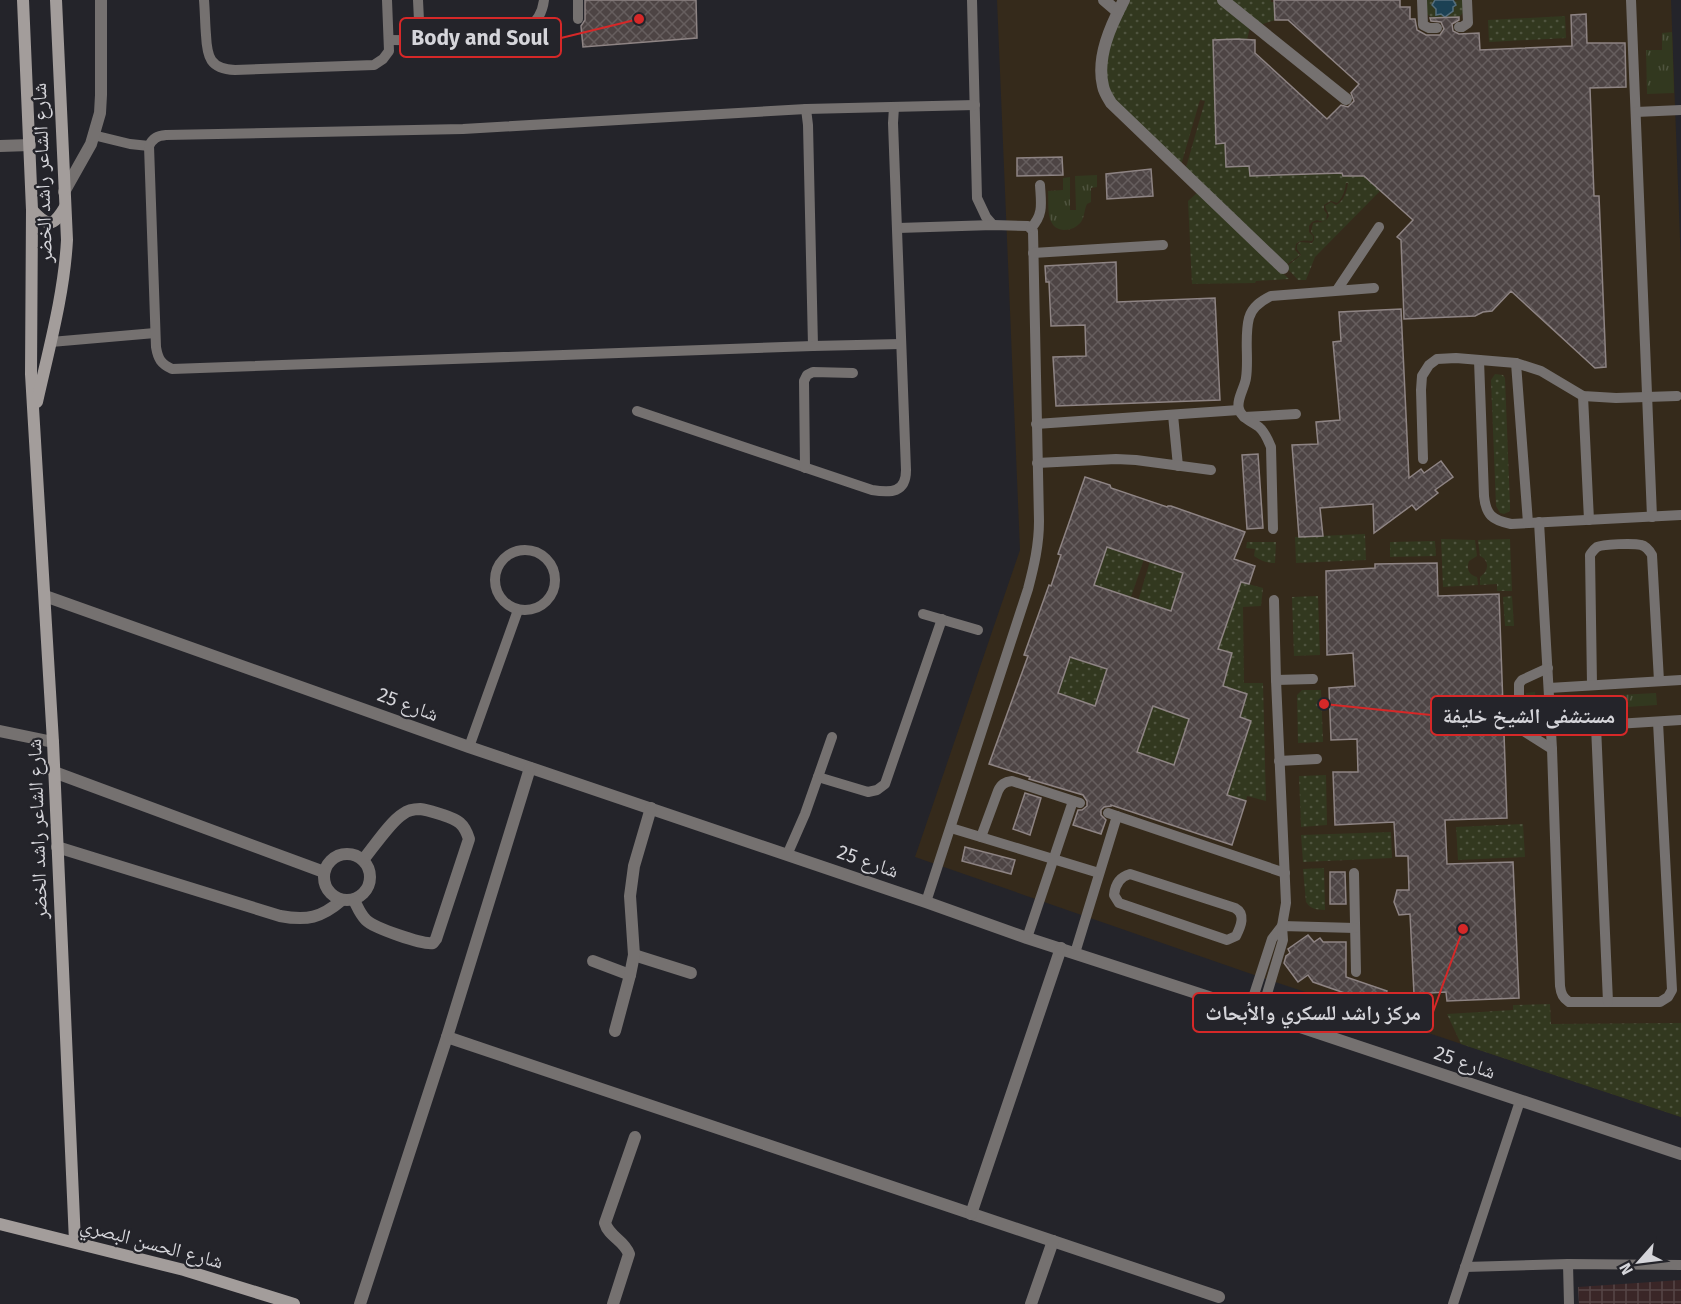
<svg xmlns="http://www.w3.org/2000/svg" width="1681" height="1304" viewBox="0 0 1681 1304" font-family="'Fira Sans','Noto Naskh Arabic',sans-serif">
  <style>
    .industrial { fill: url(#industrial-grid) }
    .medical { fill: #352a1b }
    .grass { fill: url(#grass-tufts) }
    .park { fill: url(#park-dots) }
    .water { fill: #1c4154; stroke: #546d7c; stroke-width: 1.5 }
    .building { fill: url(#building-cross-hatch); stroke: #8e8484; stroke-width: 1.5; fill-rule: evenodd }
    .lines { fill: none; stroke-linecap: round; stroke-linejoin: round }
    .lane { stroke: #757170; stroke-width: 10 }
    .street { stroke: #757170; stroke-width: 12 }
    .secondary { stroke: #a39d9b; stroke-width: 12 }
    .labels { text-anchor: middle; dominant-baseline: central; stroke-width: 4.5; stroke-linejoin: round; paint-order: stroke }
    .street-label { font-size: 20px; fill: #d5d5da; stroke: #24242a }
    .leader { fill: none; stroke: #d62828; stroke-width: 2 }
    .callout-dot { fill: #d62828; stroke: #24242a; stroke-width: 2 }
    .callout { fill: #24242a; stroke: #d62828; stroke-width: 2 }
    .callout-label { font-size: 21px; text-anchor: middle; font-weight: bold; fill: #d5d5da }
  </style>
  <defs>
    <pattern id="industrial-grid" width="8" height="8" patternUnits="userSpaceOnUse" patternTransform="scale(1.5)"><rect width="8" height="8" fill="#3a2627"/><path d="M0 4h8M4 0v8" fill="none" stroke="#564546"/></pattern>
    <pattern id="grass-tufts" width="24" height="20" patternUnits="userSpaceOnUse" patternTransform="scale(1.5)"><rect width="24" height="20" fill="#32381f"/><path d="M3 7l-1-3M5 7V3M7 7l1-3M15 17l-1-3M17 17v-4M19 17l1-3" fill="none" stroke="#4f543f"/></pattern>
    <pattern id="park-dots" width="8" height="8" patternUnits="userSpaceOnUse" patternTransform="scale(1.5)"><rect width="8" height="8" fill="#32381f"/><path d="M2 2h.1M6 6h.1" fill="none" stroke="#4f543f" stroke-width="1.8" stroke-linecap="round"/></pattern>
    <pattern id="building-cross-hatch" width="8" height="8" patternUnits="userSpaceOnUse" patternTransform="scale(1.5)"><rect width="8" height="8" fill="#4d4444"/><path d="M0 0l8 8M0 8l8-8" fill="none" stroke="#665e5e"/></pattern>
  </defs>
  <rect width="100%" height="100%" fill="#24242a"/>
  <polygon class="industrial" points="1681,1280 1681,1304 1579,1304 1578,1287"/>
  <polygon class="medical" points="997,0 1671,0 1681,265 1681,1117 1260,977 915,857 1020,550"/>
  <g class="grass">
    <polygon points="1672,32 1674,93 1647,94 1646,50 1662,50 1662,33"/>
    <path d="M1097,175V187L1091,188V202L1087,204C1084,210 1085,216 1081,222C1077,227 1071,230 1064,230C1045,229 1049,205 1048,191L1063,190V178L1070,177V210H1076L1075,176Z"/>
    <polygon points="1535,692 1537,721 1528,721 1526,693"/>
    <polygon points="1656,693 1657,705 1582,710 1582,697"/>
  </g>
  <g class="park">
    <path d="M1127,0H1217L1250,27L1247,40L1240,45L1239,39L1213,40L1216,143H1225L1226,166H1249L1250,176L1342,173L1364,176L1381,190L1315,257L1306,280H1298L1286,267L1301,255L1297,249V245L1300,242L1312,243L1314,240V236L1311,232L1313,223C1321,221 1324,225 1329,216L1325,206L1331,202L1336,205C1344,201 1347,191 1348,183H1346C1345,190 1343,198 1337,203L1331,201L1324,205V210L1327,214L1326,220L1323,222L1317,220L1312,222L1309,226V232L1313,236V239L1312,241C1304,241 1302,239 1296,244L1295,250L1300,255L1285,266L1185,171L1205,101L1200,100L1181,165L1108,92L1105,65L1107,49Z"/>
    <polygon points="1229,0 1271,0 1271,2 1280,2 1275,20 1260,25"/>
    <polygon points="1425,0 1435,0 1435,2 1463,0 1463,13 1459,17 1432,18 1426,13"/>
    <polygon points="1565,16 1566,38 1489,42 1488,20"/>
    <polygon points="1198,192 1289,279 1256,281 1255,283 1192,284 1188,201"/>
    <polygon points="1495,374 1503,375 1505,378 1510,506 1510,511 1504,514 1500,513 1496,506 1491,380"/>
    <polygon points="1365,534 1366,560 1296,563 1295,537"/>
    <path d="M1441,539L1475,540L1477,556L1469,561C1466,569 1469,575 1477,577L1478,585L1443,587Z"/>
    <path d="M1510,539L1512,591H1497V584L1480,585V577C1489,571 1490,561 1480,556L1478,540Z"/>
    <polygon points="1435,541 1436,556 1390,557 1390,542"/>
    <path d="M1247,542H1276L1275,563C1267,563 1261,561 1254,556L1255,549L1246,548Z"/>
    <polygon points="1107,547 1144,559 1131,597 1094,585"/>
    <polygon points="1151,558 1183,573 1171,611 1138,601"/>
    <polygon points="1241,582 1263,588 1261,606 1243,607 1244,683 1263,683 1266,801 1247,796 1246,801 1227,795 1240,717 1247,694 1223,686 1232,654 1218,649"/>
    <polygon points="1318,596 1320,655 1294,656 1292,597"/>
    <polygon points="1512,596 1514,626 1505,626 1503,597"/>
    <polygon points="1070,657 1107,669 1095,706 1058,693"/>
    <polygon points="1302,690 1321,690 1323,742 1298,743 1297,695"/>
    <polygon points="1153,706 1189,719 1174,765 1137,752"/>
    <polygon points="1326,775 1327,825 1301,827 1299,776"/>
    <polygon points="1523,824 1525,857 1458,860 1456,827"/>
    <polygon points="1391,832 1392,858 1303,862 1301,835"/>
    <path d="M1324,868L1325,910C1317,909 1311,910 1306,902L1303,869Z"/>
    <polygon points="1550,1004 1551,1024 1681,1023 1681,1117 1461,1044 1447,1014 1513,1010 1513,1005"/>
  </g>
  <polygon class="water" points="1435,0 1453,0 1456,5 1453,7 1453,11 1445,17 1441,14 1436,15 1436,9 1432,5"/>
  <g class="building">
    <polygon points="585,0 696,0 697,38 583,47 581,26 585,20"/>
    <polygon points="1274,0 1400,0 1400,7 1410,7 1410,19 1415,19 1417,30 1426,35 1440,35 1444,29 1441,22 1431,21 1430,18 1459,17 1459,20 1452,24 1453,31 1459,34 1479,33 1480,50 1572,46 1571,15 1586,14 1587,43 1625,43 1626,87 1590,88 1594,196 1599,196 1606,367 1595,368 1511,291 1492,311 1483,312 1475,316 1404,319 1401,240 1397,237 1413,220 1364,176 1343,176 1342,173 1250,176 1249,166 1226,167 1225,143 1216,144 1213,40 1237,39 1255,40 1255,53 1327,119 1341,105 1348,107 1354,101 1351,93 1359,84 1288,20 1275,20"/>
    <polygon points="1062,157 1063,175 1017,176 1017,158"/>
    <polygon points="1151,169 1153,196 1107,199 1106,174"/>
    <polygon points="1116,262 1117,302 1215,298 1220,400 1056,406 1053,357 1086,356 1085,325 1051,326 1049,282 1046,282 1045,266"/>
    <polygon points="1401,309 1409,478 1421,469 1424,473 1441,461 1453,477 1435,490 1438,493 1416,510 1412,505 1374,533 1373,504 1320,508 1323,536 1299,537 1292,445 1318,444 1316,422 1340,420 1333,342 1341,341 1339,312"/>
    <polygon points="1258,454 1263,528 1247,529 1242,455"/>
    <path d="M1085,477L1110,485L1111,488L1167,507L1168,506H1171L1245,532L1234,559L1255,566L1249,584L1241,582L1218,649L1232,653L1223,686L1247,694L1240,717L1251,721L1227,795L1246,801L1232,845L1111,805V806L1104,807L1101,810V815L1106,820L1101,834L1073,825L1078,810H1082L1087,806V801L1083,795L1029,779L1030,777L989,764L1028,656L1024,655L1049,585L1051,586L1061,555L1058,554ZM1107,547L1183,573L1171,611L1094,585ZM1070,657L1107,669L1095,706L1058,693ZM1153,706L1189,719L1174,765L1137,752Z"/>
    <polygon points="1437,563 1438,596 1499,594 1507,818 1445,820 1447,864 1513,862 1519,998 1447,1001 1446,992 1414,994 1410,914 1399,915 1394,902 1397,890 1409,890 1408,856 1396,856 1394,822 1335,825 1333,772 1358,772 1357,739 1331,740 1329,688 1355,686 1353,653 1327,655 1326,571 1375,568 1375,564"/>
    <polygon points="1025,793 1041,798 1030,835 1013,829"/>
    <polygon points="965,847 1015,860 1011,874 962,861"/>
    <polygon points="1330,872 1345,872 1346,904 1330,904"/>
    <polygon points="1308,935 1314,942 1320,938 1323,942 1346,942 1346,977 1387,991 1382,1006 1313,982 1308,975 1298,982 1284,963 1286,956 1290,953 1288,949"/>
  </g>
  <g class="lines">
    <g class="lane">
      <path d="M204,0C205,12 205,23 206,35C207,57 210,69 235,70L374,65L383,59L389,51L387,0"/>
      <polyline points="418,0 420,41"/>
      <polyline points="578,0 578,19"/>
      <polyline points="972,0 977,198 986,217 993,225"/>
      <polyline points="1422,0 1423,25 1429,28 1437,28"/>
      <polyline points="1631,0 1652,517"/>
      <polyline points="1459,27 1462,27 1468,23 1467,0"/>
      <path d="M389,40L494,41C518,39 541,26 544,0"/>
      <polyline points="806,109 808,125 813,346"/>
      <polyline points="1636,112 1681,110"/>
      <polyline points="93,135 130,144 149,146"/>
      <path d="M898,228L993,225L1028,226L1033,231L1039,521C1039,545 1034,566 1028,589L926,902"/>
      <path d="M1031,228C1044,214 1041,203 1040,185"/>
      <polyline points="1033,253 1163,245"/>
      <polyline points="1337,290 1379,227"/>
      <polyline points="51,342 155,333"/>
      <path d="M901,344L813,346L172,369C161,364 158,359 156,347L149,146C153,138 157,136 166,135L463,129L806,109L975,105"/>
      <path d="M1479,360L1484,496C1486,515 1492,520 1511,524L1681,515"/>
      <polyline points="1516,363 1528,523"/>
      <polyline points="1583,396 1589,520"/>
      <path d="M637,411L872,490C891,493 906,493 906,470L893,123L894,107"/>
      <polyline points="1173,415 1178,466"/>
      <polyline points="1244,417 1296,414"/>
      <polyline points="1036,424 1239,410"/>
      <polyline points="1423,459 1421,390 1422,376 1429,365 1437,359 1456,358 1516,363 1541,371 1583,396 1616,398 1677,396"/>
      <polyline points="1037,463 1116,459 1136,460 1211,470"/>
      <polyline points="805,468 804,381 807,375 813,372 853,373"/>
      <path d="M1539,522L1552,749L1560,986C1561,994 1563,998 1569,1002H1660L1668,997L1672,990L1658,722"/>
      <path d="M1273,529L1271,447C1268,440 1265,432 1259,427C1253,422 1241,418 1239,409C1236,400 1245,387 1246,378C1249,359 1244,337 1249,318C1252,307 1261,301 1271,296L1374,288"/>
      <circle cx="525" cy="580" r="30"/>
      <polyline points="923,614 978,630"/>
      <polyline points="1548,668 1522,680 1519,684 1519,719 1520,725 1522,730 1552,749"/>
      <polyline points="1276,680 1313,679"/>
      <path d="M1592,685L1590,555C1593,551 1593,550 1597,547C1603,544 1634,543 1641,545C1646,546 1649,550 1652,555L1659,681"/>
      <polyline points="1549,688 1681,680"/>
      <polyline points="1596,726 1608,1002"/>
      <polyline points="1551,728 1681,720"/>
      <polyline points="469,747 518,610"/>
      <polyline points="1279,761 1317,759"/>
      <polyline points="818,777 868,792 877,790 885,784 942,619"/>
      <polyline points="1108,813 1285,873"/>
      <polyline points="951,828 1099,873"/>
      <path d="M981,837L998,791C1001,784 1005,782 1012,781L1080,803"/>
      <polyline points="787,855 805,814 832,737"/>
      <polyline points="1354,873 1356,972"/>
      <path d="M1130,874L1235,908C1246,914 1241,926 1236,936L1227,940L1119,903L1114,895C1115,885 1119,877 1130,874Z"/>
      <polyline points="1027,938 1073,801"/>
      <polyline points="1075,953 1117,816"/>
      <polyline points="1249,1010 1272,939 1282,926 1355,928"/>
      <polyline points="1261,1014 1283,940 1282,926 1286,903 1276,680 1274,600"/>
      <polyline points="1568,1264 1569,1304"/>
      <polyline points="1465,1267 1568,1264 1681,1265"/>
      <polyline points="1453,1304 1520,1101"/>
    </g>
    <g class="street">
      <polyline points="1104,0 1118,12"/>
      <path d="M1124,0C1111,25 1096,57 1103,86C1104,92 1108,98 1111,103L1283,268"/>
      <polyline points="1223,0 1346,99"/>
      <polyline points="0,146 30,145"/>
      <polyline points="64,192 91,144 100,113 101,95 101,0"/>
      <polyline points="45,596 469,747 926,902 1027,938 1261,1014 1681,1154"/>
      <polyline points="0,731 53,742"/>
      <polyline points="54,772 324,872"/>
      <path d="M57,847L280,916C307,921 321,918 342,900"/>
      <circle cx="347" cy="877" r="23"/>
      <path d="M354,900C358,908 360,914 366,920C374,928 423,945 433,943L436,939L469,839C464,823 458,820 443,815C436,813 428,810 420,809C415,809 408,810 403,814C391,821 373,848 363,860"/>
      <polyline points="634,955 691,973"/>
      <polyline points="593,961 630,975"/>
      <polyline points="615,1031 630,975 634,955 630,896 634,866 651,808"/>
      <polyline points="447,1037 1219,1297"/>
      <polyline points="971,1214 1061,948"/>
      <polyline points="360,1304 447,1037 530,768"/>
      <path d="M613,1304L629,1254C624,1240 609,1237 605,1223L635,1137"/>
      <polyline points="1031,1304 1053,1241"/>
    </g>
    <g class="secondary">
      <polyline points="23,0 32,210 31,374 53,742 75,1242"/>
      <path d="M32,210C48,227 53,227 65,207"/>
      <path d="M37,402C49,348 64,295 67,240L56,0"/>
      <polyline points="0,1224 184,1270 294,1304"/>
    </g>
  </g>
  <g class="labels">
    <g class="street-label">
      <text transform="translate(42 173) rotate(-92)">شارع الشاعر راشد الخضر</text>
      <text transform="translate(408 704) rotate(20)">شارع 25</text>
      <text transform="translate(37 829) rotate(-92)">شارع الشاعر راشد الخضر</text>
      <text transform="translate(868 861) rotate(19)">شارع 25</text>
      <text transform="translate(1465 1062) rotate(19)">شارع 25</text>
      <text transform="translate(152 1243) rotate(15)">شارع الحسن البصري</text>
    </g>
  </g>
  <path class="leader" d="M639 19L561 38M1324 704L1431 715M1463 929L1433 1012"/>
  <g class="callout-dot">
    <circle cx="639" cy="19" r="6"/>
    <circle cx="1324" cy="704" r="6"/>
    <circle cx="1463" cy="929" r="6"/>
  </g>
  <g class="callout">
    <rect x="400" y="18" width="161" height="39" rx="6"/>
    <rect x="1431" y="696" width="196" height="39" rx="6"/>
    <rect x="1193" y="993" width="240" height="39" rx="6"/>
  </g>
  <g class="callout-label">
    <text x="480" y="45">Body and Soul</text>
    <text x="1529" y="723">مستشفى الشيخ خليفة</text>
    <text x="1313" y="1020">مركز راشد للسكري والأبحاث</text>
  </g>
  <g transform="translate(1639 1262) rotate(242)" stroke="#24242a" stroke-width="4.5" paint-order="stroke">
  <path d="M0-4.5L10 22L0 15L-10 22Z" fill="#d5d5da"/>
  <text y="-9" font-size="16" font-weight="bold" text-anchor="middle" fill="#d5d5da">N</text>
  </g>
</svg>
